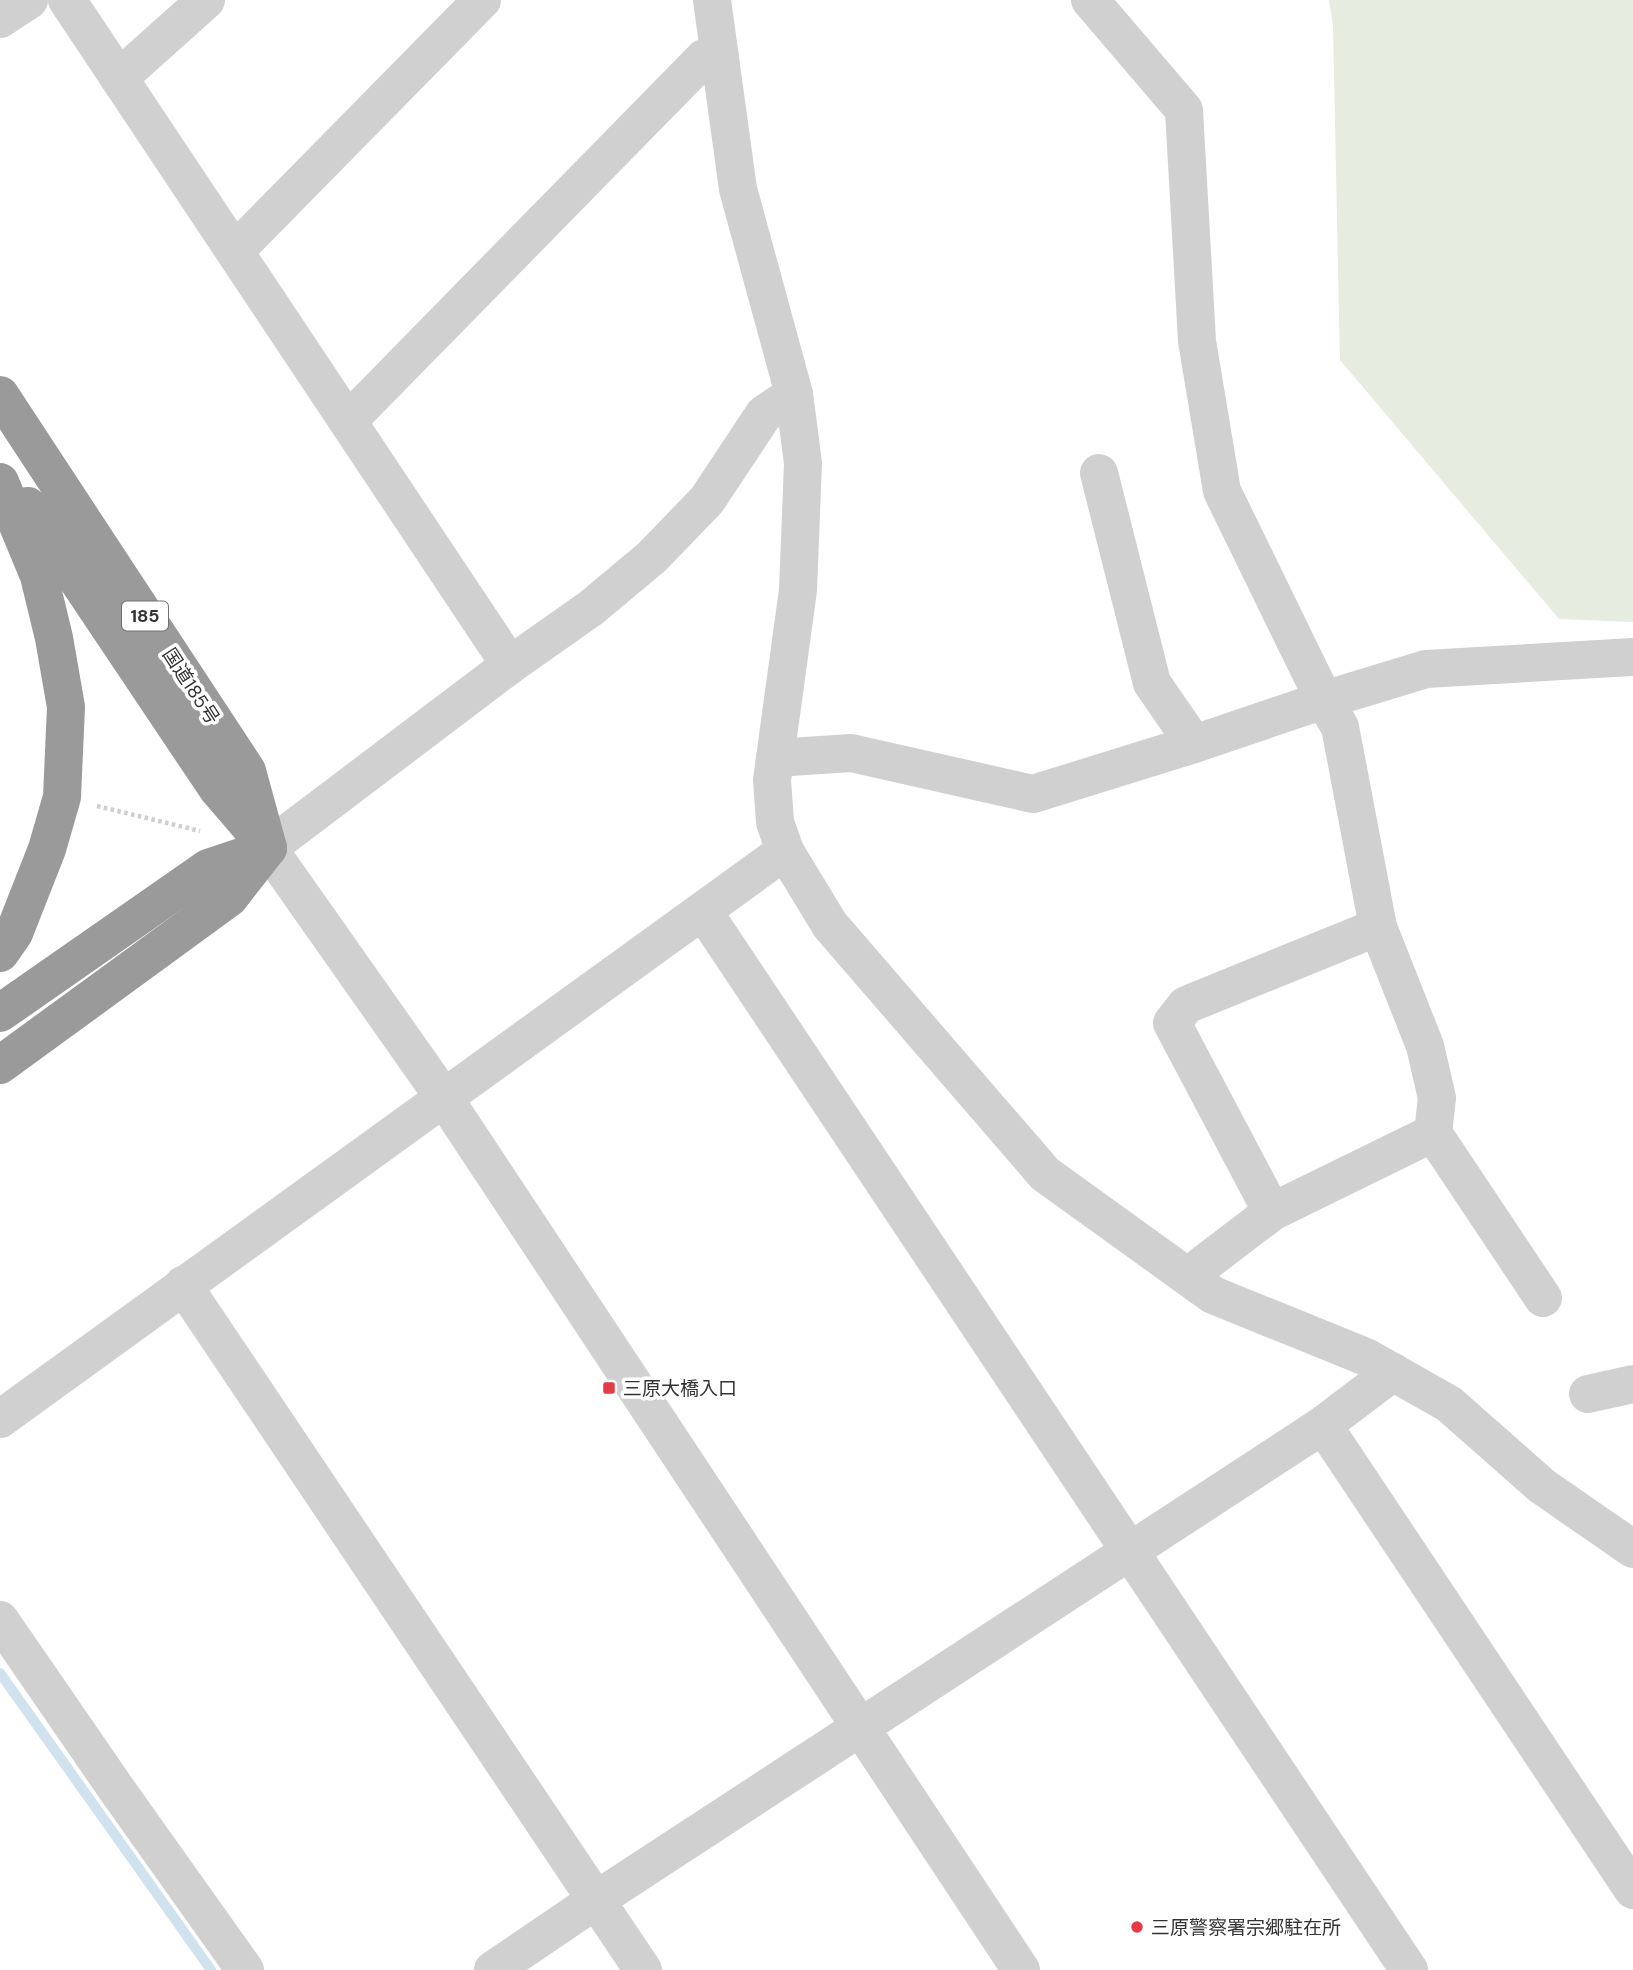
<svg xmlns="http://www.w3.org/2000/svg" width="1633" height="1970" viewBox="0 0 1633 1970" font-family="'DM Sans','Noto Sans JP',sans-serif">
  <style>
    .green { fill: #e6ecdf }
    .lines { fill: none; stroke-linecap: round; stroke-linejoin: round }
    .stream { stroke: #cfe2ee; stroke-width: 10 }
    .path { stroke: #cdcdcd; stroke-width: 4.5; stroke-dasharray: 3.5 3.5; stroke-linecap: butt }
    .minor { stroke: #d0d0d0; stroke-width: 38 }
    .highway { stroke: #9a9a9a; stroke-width: 38 }
    .poi-dot { fill: #e63946; stroke: #fff; stroke-width: 2.5 }
    .labels { text-anchor: middle; dominant-baseline: central; stroke-width: 7; stroke-linejoin: round; paint-order: stroke }
    .shield { fill: #fff; stroke: #707070; stroke-width: 2 }
    .shield-label { font-size: 18px; font-weight: bold; fill: #333 }
    .street-label { font-size: 19px; fill: #333; stroke: #fff }
    .poi-label { font-size: 19px; fill: #333; stroke: #fff; text-anchor: start }
  </style>
  <rect width="100%" height="100%" fill="#fff"/>
  <polygon class="green" points="1329,0 1633,0 1633,622 1559,619 1340,360 1333,25"/>
  <g class="lines">
    <polyline class="stream" points="0,1673 211,1970"/>
    <polyline class="path" points="97,806 200,831"/>
    <g class="minor">
      <polyline points="67,0 510,665"/>
      <polyline points="712,0 738,189 794,394 803,463 798,590 772,780 775,822 785,851 830,925 1045,1174 1213,1295 1366,1357 1449,1404 1542,1486 1633,1549"/>
      <polyline points="1090,0 1184,110 1197,341 1222,491 1324,700 1340,727 1378,927 1425,1046 1437,1098 1433,1133 1543,1298"/>
      <polyline points="0,19 29,0"/>
      <polyline points="119,78 206,0"/>
      <polyline points="235,251 482,0"/>
      <polyline points="794,394 764,414 707,500 652,557 591,608 510,665 268,848 444,1098 1021,1970"/>
      <polyline points="348,421 704,58 720,58"/>
      <polyline points="1099,473 1152,683 1194,744"/>
      <polyline points="775,758 851,753 1033,794 1194,744 1324,700 1426,669 1633,657"/>
      <polyline points="703,911 1409,1970"/>
      <polyline points="1272,1212 1172,1023 1186,1005 1378,927"/>
      <polyline points="1193,1280 1201,1266 1272,1212 1433,1133"/>
      <polyline points="183,1285 643,1970"/>
      <polyline points="1588,1394 1633,1384"/>
      <polyline points="0,1419 785,851"/>
      <polyline points="1323,1425 1633,1890"/>
      <polyline points="0,1620 117,1790 245,1970"/>
      <polyline points="493,1970 596,1900 1323,1425 1393,1372"/>
    </g>
    <g class="highway">
      <polyline points="0,395 247,771 268,848"/>
      <polyline points="0,482 39,576 54,638 66,707 62,797 47,849 14,933 0,953"/>
      <polyline points="28,506 217,788 260,838"/>
      <polyline points="0,1013 208,868 268,848"/>
      <polyline points="0,1065 229,898 268,848"/>
    </g>
  </g>
  <g class="poi-dot">
    <rect x="602" y="1381" width="14" height="14" rx="3.5"/>
    <circle cx="1137" cy="1927" r="7"/>
  </g>
  <g class="labels">
    <rect class="shield" x="122" y="601.5" width="46" height="29" rx="5"/>
    <g class="shield-label">
      <text x="145" y="616">185</text>
    </g>
    <g class="street-label">
      <text transform="translate(191 686) rotate(57)">国道185号</text>
    </g>
    <g class="poi-label">
      <text x="623" y="1388">三原大橋入口</text>
      <text x="1151" y="1927">三原警察署宗郷駐在所</text>
    </g>
  </g>
</svg>
